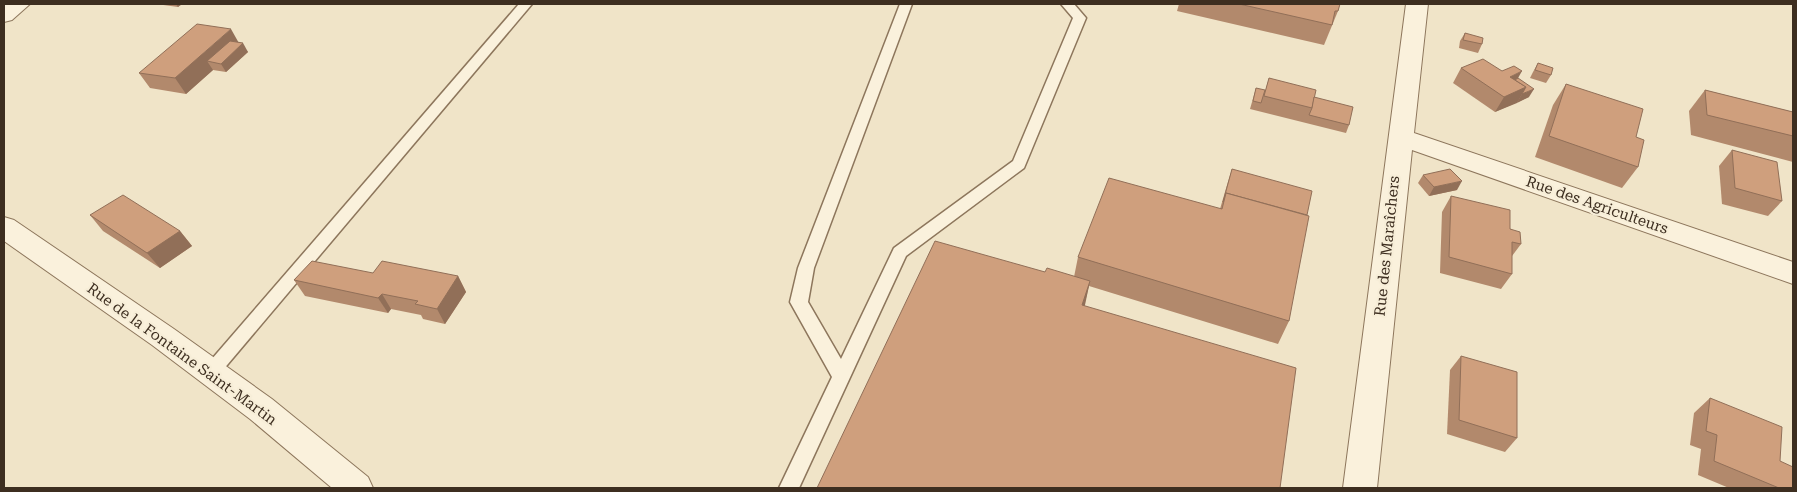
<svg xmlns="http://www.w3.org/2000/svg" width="1797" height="492" viewBox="0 0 1797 492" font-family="'Roboto Serif',serif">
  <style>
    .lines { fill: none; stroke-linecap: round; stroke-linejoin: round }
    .lane-casing { stroke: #8d765c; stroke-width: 3 }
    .street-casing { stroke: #8d765c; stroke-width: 2 }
    .lane { fill: #faf1dc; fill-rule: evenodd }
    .street { fill: #faf1dc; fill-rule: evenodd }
    .wall { fill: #b2896c }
    .shaded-wall { fill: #916f58 }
    .building { fill: #cf9f7d; stroke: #916f58 }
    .labels { text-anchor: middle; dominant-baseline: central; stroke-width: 4.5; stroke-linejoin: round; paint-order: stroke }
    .street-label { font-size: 15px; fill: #3d2e20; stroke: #f7eed8 }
  </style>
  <rect width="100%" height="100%" fill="#f0e4c8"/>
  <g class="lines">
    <defs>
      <g id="lane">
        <polygon points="519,4 532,4 217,377 211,379 205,377 202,372 205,367"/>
        <polygon points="900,4 912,4 814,268 808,302 841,359 894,248 1013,161 1073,18 1061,4 1074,4 1086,18 1024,168 906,256 799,488 779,488 832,377 790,302 798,268"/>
      </g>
      <g id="street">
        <polygon points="5,4 30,4 12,20 4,22 4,5"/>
        <polygon points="1406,4 1428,4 1414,133 1793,262 1793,284 1412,150 1377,488 1343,488"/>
        <polygon points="4,217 14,220 174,329 272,399 368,477 373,488 332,488 250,419 152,345 4,241"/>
      </g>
    </defs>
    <use href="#lane" class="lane-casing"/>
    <use href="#street" class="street-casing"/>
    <use href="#lane" class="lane"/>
    <use href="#street" class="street"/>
  </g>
  <g class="wall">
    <polygon points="156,4 182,4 178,7"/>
    <polygon points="1179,4 1340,4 1338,11 1324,45 1177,11"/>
    <polygon points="1465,33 1482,44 1478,53 1459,48 1460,41"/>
    <polygon points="239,42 248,52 226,72 213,70 186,94 150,88 139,73"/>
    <polygon points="1538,63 1551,75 1546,83 1530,78 1533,72"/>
    <polygon points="1461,68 1502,71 1518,78 1529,97 1495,112 1453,83"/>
    <polygon points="1269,78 1314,97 1349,125 1346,133 1250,109 1256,88 1265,92"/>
    <polygon points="1566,84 1636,137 1638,167 1622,188 1535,157 1553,105"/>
    <polygon points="1705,90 1793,112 1793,162 1691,135 1689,111"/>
    <polygon points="1732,150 1782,201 1768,216 1722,204 1719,166"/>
    <polygon points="1232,169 1289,321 1278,344 1089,286 1084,306 1045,272 1074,277 1078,257 1220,209 1227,185"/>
    <polygon points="1423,175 1457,190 1429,196 1418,183"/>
    <polygon points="1451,196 1510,229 1521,244 1512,256 1512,274 1501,289 1440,273 1442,212"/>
    <polygon points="90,215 180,231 192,246 160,268 103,231"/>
    <polygon points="373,273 458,276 466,292 445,324 423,319 421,315 391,309 388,313 305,296 294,280"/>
    <polygon points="1461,356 1517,438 1505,452 1447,434 1450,370"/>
    <polygon points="1710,398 1780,461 1793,488 1729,488 1698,475 1701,449 1690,445 1694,413"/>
  </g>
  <g class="shaded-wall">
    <polygon points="176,4 182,4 178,7"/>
    <polygon points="231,29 240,45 207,61 213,70 186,94 175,78"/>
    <polygon points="243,43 248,52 226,72 221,64"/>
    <polygon points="1522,71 1513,87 1510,77"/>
    <polygon points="1526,87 1517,103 1495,112 1504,97"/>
    <polygon points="1534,89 1529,97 1517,103 1522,94"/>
    <polygon points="1462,181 1457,190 1429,196 1434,187"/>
    <polygon points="180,231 192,246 160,268 147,253"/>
    <polygon points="458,276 466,292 445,324 437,309"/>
    <polygon points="1090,281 1085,305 1077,329 1082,305"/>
    <polygon points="382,294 391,309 388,313 378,298"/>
  </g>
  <g class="building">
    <polygon points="1239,4 1340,4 1338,11 1335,11 1332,25"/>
    <polygon points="197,24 231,29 175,78 139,73"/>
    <polygon points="1465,33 1483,38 1482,44 1463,40"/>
    <polygon points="230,41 243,43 221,64 207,61"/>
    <polygon points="1483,59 1502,71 1514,66 1522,71 1510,77 1526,87 1504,97 1461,68"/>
    <polygon points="1538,63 1553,68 1551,75 1535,70"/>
    <polygon points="1269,78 1316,90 1312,108 1264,96"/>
    <polygon points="1518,78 1534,89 1522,94 1526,87 1515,80"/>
    <polygon points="1566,84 1643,109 1636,137 1644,140 1638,167 1549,136"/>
    <polygon points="1256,88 1265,90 1261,103 1253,101"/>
    <polygon points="1705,90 1793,112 1793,136 1707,115"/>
    <polygon points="1314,97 1353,107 1349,125 1309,115 1312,108"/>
    <polygon points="1732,150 1777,162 1782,201 1735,188"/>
    <polygon points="1232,169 1312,191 1307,215 1226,193 1223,202"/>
    <polygon points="1450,169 1462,181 1434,187 1423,175"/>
    <polygon points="1109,178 1222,209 1226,193 1309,216 1289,321 1078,257"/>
    <polygon points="123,195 180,231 147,253 90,215"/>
    <polygon points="1451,196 1510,210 1510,229 1520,232 1521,244 1512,242 1512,274 1449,257"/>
    <polygon points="935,241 1045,272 1047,268 1090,281 1082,305 1296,368 1280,488 817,488"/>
    <polygon points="312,261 373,273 382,261 458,276 437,309 415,304 418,301 382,294 378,298 294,280"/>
    <polygon points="1461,356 1517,372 1517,438 1459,420"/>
    <polygon points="1710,398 1782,427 1780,461 1793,467 1793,488 1779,488 1714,461 1717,435 1706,431"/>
  </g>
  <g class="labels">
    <g class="street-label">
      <text transform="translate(1597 205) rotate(19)">Rue des Agriculteurs</text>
      <text transform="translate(1387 246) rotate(-84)">Rue des Maraîchers</text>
      <text transform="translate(182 354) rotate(36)">Rue de la Fontaine Saint-Martin</text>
    </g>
  </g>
  <rect width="1797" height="492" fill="none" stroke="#3d2e20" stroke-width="10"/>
</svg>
